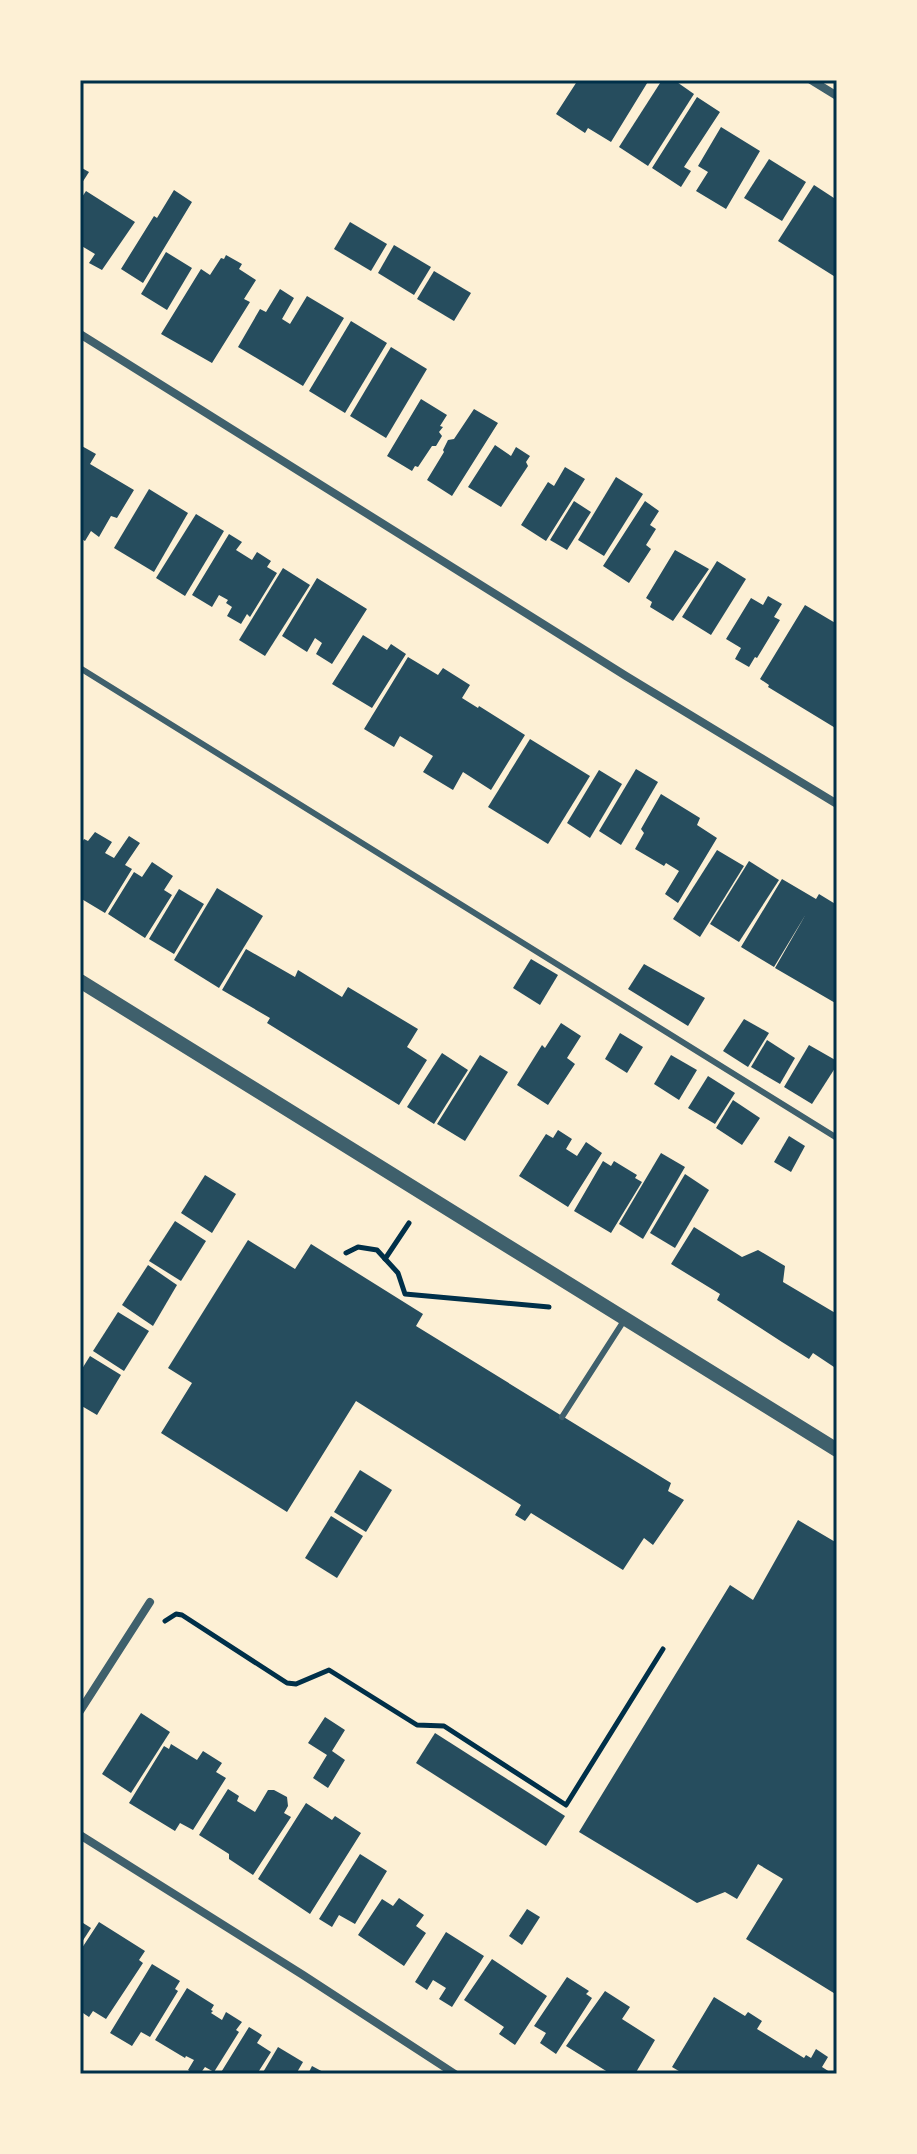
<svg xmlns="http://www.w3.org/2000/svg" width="917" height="2154" viewBox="0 0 917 2154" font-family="'Alegreya Sans',sans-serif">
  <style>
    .building { fill: #264d5e }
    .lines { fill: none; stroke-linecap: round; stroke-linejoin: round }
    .path { stroke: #003049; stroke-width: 5 }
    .service { stroke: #3f606c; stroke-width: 6 }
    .minor { stroke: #3f606c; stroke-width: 8 }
    .tertiary { stroke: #3f606c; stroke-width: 14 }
    .neatline { fill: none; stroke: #003049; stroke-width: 3 }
  </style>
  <rect width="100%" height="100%" fill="#fdf0d5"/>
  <g class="building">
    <polygon points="571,80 649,80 611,142 588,128 585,133 556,114 576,83"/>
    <polygon points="662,80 674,80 694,94 648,166 619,147"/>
    <polygon points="697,97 720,112 684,167 691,171 681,187 652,168"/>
    <polygon points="721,127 760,151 726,209 696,191 708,172 698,166"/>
    <polygon points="769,159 806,182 782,221 744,198"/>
    <polygon points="80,167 89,172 80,186"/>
    <polygon points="814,185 837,200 837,278 778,241"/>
    <polygon points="174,190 192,202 143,283 121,269 154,216 157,218"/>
    <polygon points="86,191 135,222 102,270 89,263 95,254 80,245 80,200"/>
    <polygon points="350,222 387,244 371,271 334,249"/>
    <polygon points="394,245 431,267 414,295 378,273"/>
    <polygon points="166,252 192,268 167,310 141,294"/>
    <polygon points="226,255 242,264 239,269 256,280 244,299 250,302 212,363 161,334 201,269 210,275 221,258 224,259"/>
    <polygon points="434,271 471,293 454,321 417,299"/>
    <polygon points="280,289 294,298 282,319 290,324 307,296 344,318 303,386 238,347 260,309 266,312"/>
    <polygon points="351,321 387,343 345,413 309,391"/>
    <polygon points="391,347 427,369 386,438 350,416"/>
    <polygon points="421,399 447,415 440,426 443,427 439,432 442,436 436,446 432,446 418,467 415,466 412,471 387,456"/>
    <polygon points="474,409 498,423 452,496 427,480 444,452 443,450 448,440 454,439"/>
    <polygon points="80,445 96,454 90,464 134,490 117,518 111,516 99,537 91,531 85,541 80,538"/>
    <polygon points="495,445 511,456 516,447 530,456 526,462 528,466 501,507 468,487"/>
    <polygon points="565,467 585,479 546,541 521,525 548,482 554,486"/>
    <polygon points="616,477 643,494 604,556 578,540"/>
    <polygon points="149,489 188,513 154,572 114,548"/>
    <polygon points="574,501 591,512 567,550 550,540"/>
    <polygon points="645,501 659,511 650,525 656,529 646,545 651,549 629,583 603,566"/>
    <polygon points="196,514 224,531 185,596 156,578"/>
    <polygon points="229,534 242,542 236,550 252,560 257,552 271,561 267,567 277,573 250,617 247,614 241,624 227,616 232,607 226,603 228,600 219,595 212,607 192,595"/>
    <polygon points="675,550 709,569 673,621 650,607 652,602 646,598"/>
    <polygon points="717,561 746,579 711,635 682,617"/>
    <polygon points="283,568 310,585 265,656 239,640"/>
    <polygon points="317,578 367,609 332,664 316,654 322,643 315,638 307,652 282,636"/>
    <polygon points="768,596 782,604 774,617 780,620 757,658 755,657 749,667 735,659 741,648 726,639 751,598 763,605"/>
    <polygon points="805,605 837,624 834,628 837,630 837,729 768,687 769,685 760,679"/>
    <polygon points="363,635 387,650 391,644 406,654 372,708 332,684"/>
    <polygon points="408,657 438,675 443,668 470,685 462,698 478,708 479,706 525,735 491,790 463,772 453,790 423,772 433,756 400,736 394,747 364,729"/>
    <polygon points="530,739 590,776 548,844 488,807"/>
    <polygon points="636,769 658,782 621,845 599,831"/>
    <polygon points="599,770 622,784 590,838 567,823"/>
    <polygon points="661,794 700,818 697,825 717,838 678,903 665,894 679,871 666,863 664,866 635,849 644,833 641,829"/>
    <polygon points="95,832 112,842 105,853 114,858 129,836 140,843 125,865 132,869 105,913 80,898 80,846 84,839 88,841"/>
    <polygon points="717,850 744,866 700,937 673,919"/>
    <polygon points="749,861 779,880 739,942 710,924"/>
    <polygon points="152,862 173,876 164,890 172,895 145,938 108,914 134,872 142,877"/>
    <polygon points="782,879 816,899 819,894 837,905 837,1004 775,968 806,914 774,967 741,947"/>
    <polygon points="217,888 263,916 219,988 174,960"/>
    <polygon points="179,889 204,904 174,954 149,939"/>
    <polygon points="246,949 295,977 298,970 342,997 348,987 418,1029 407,1047 427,1060 399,1105 267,1023 270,1018 222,990"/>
    <polygon points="531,959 558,975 540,1005 513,988"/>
    <polygon points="644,964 705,998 688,1026 628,989"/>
    <polygon points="744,1019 769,1033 748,1067 723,1051"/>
    <polygon points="561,1023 581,1036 567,1058 575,1064 548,1105 517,1085 542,1045 545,1048"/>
    <polygon points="620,1033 643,1047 627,1073 605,1059"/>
    <polygon points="767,1040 795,1058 780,1084 751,1067"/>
    <polygon points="809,1045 837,1061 837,1065 812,1104 784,1087"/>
    <polygon points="442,1053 468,1070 434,1124 407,1107"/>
    <polygon points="480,1055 508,1072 465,1141 437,1124"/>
    <polygon points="671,1055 697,1070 679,1100 654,1084"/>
    <polygon points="708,1076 735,1093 715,1124 688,1108"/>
    <polygon points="733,1100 760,1118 742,1145 716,1128"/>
    <polygon points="558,1130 572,1139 566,1149 577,1156 586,1142 602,1153 568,1207 519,1176 546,1134 553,1138"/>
    <polygon points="789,1136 805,1146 791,1172 774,1162"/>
    <polygon points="661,1153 685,1167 643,1239 619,1224"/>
    <polygon points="603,1161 611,1166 614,1161 637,1175 635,1178 642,1182 611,1233 574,1211"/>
    <polygon points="685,1174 709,1190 675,1248 650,1233"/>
    <polygon points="205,1175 236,1194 212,1233 181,1213"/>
    <polygon points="175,1221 206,1241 181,1281 149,1261"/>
    <polygon points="694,1227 742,1257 758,1250 785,1266 783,1282 837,1314 837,1369 813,1353 809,1359 782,1342 717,1300 720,1294 671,1264"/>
    <polygon points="248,1240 295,1269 311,1244 423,1314 416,1326 671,1483 668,1491 684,1500 653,1545 644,1538 623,1570 531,1513 525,1521 515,1515 521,1505 356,1401 287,1512 161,1433 192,1383 168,1368"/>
    <polygon points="148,1265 177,1285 153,1326 122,1305"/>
    <polygon points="118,1312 149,1331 124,1371 93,1351"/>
    <polygon points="90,1356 121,1375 97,1415 80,1405 80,1372"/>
    <polygon points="360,1470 392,1490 366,1532 334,1512"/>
    <polygon points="331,1516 363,1536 337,1578 305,1558"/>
    <polygon points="798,1520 837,1543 837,1995 746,1939 783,1879 758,1864 737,1899 725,1892 697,1903 579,1832 730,1585 753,1600"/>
    <polygon points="141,1713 170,1732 131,1793 102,1774"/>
    <polygon points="325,1717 345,1730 332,1751 345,1760 328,1788 313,1778 327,1755 308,1743"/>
    <polygon points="435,1733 565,1816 546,1846 416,1763"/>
    <polygon points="171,1744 197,1760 203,1751 222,1763 216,1772 226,1778 193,1830 180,1823 175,1831 129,1803 164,1746 169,1749"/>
    <polygon points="228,1789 239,1796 237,1801 255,1812 268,1790 274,1790 287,1797 288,1806 284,1813 291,1817 253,1875 229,1859 229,1854 199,1835"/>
    <polygon points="306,1803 332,1820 335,1816 361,1833 310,1914 258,1879"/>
    <polygon points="360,1854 387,1871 355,1924 339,1915 332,1927 319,1919"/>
    <polygon points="399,1898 424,1915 416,1926 426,1933 404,1966 358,1935 382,1899 393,1906"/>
    <polygon points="527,1909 540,1917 522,1945 509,1936"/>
    <polygon points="80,1921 91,1928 80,1945"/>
    <polygon points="99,1922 145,1951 139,1960 143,1963 106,2019 93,2011 89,2017 80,2011 80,1951"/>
    <polygon points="446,1932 484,1956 452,2007 439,1999 446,1988 433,1980 427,1990 415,1982"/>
    <polygon points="492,1959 547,1996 515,2045 499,2034 504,2027 464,2000"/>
    <polygon points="152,1964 180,1981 175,1989 178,1991 150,2037 141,2032 132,2046 110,2033"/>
    <polygon points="567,1977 589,1991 586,1994 592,1998 556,2054 540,2043 546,2033 534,2026"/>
    <polygon points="187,1988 214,2005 211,2010 213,2011 211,2013 222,2020 226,2012 242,2022 236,2030 239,2032 214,2072 205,2067 200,2074 194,2074 188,2070 194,2060 186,2056 185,2058 155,2040"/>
    <polygon points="605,1991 630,2007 622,2019 655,2040 635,2074 611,2074 566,2046"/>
    <polygon points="714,1997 745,2016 748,2012 762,2021 757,2029 804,2058 806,2055 811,2058 816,2049 828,2057 822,2067 833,2074 684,2074 672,2067"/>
    <polygon points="249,2027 262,2035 257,2043 271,2052 257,2074 220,2074"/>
    <polygon points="278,2047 303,2062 296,2074 262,2074"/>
    <polygon points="312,2066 327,2074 308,2074"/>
  </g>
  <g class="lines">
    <g class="path">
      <polyline points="346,1253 358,1247 377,1250 398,1273 405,1294 549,1307"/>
      <polyline points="385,1259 409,1223"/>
      <polyline points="165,1621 176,1614 182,1615 287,1683 296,1684 329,1670 417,1725 444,1726 566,1805 663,1649"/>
    </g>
    <g class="service">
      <polyline points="80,668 837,1138"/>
      <polyline points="562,1417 625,1319"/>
    </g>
    <g class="minor">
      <polyline points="811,80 837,96"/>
      <polyline points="80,334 626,676 837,804"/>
      <polyline points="80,1711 150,1602"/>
      <polyline points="80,1835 303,1975 455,2074"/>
    </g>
    <polyline class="tertiary" points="80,981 837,1450"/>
  </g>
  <rect width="917" height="2154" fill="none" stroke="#fdf0d5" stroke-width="164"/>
  <rect x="82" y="82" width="753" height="1990" class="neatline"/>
</svg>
